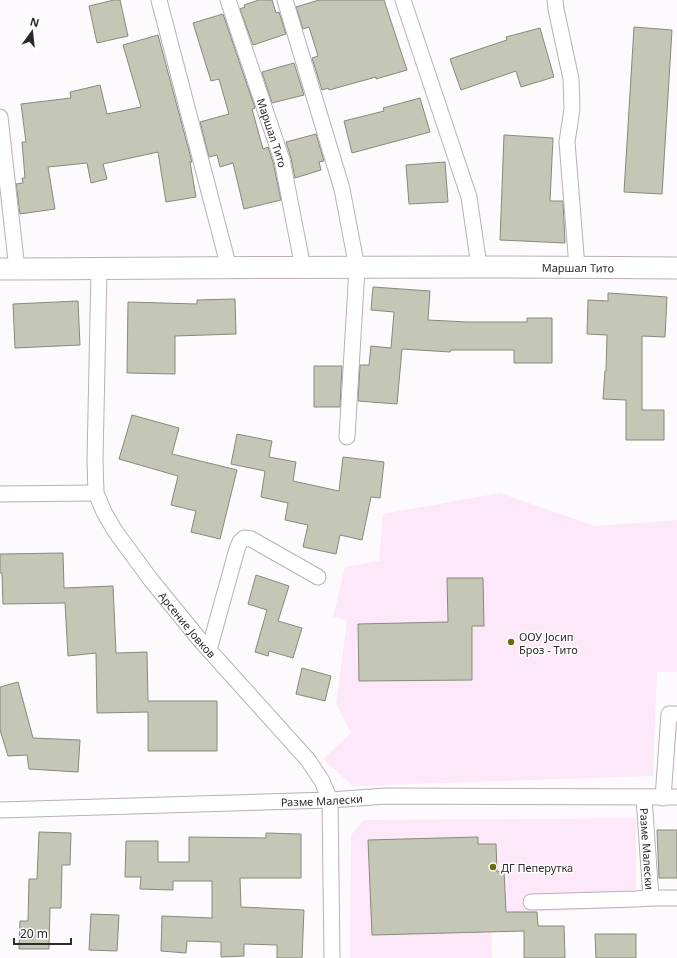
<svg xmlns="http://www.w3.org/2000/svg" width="677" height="958" viewBox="0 0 677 958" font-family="'Noto Sans',sans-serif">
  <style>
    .built { fill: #fde8f9 }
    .building { fill: #c4c6b6; stroke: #87897a }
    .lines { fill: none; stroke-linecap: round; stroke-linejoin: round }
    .street-casing { stroke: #bbaeb8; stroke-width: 17 }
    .secondary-casing { stroke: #bbaeb8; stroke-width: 23 }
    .street { stroke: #fff; stroke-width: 15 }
    .secondary { stroke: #fff; stroke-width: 21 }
    .poi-dot { fill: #686c0d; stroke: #fff; stroke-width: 1.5 }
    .labels { text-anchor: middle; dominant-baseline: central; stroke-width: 3; stroke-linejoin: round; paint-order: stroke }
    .street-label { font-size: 11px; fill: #2d282c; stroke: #fff }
    .poi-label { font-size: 11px; fill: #2d282c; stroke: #fff; text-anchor: start }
  </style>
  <rect width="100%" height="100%" fill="#fdfafd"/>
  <g class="built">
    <polygon points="500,493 595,526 677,520 677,672 657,672 653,776 353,786 323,759 351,733 336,704 347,620 333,617 345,567 379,561 383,514"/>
    <polygon points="636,818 636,908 491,913 492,958 350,958 351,835 364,820"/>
  </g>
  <g class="building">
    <polygon points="114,0 120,0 128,36 97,43 89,6"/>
    <polygon points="259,0 272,0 276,13 279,12 286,34 253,45 240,9 245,7 244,5"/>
    <polygon points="319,0 384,0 407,70 376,79 376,77 329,90 328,88 322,90 312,58 318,56 309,27 303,29 296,7"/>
    <polygon points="223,14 255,108 252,109 263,149 268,147 273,162 281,200 244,209 233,163 220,167 217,155 209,157 200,122 229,114 219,79 211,81 193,23"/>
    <polygon points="634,27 672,30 662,194 624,192"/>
    <polygon points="540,28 554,77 521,87 516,71 461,90 450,59 507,40 506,37"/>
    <polygon points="158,35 192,162 190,162 196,197 166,202 158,152 103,164 107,179 91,183 87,163 48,167 55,209 20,214 16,184 23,183 22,178 25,178 22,142 26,142 21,104 71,98 70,92 100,85 107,114 141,107 123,45"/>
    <polygon points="294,63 304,95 272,103 262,72"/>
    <polygon points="420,98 430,132 352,153 344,121 384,111 383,108"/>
    <polygon points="316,134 324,161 319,162 321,170 295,178 291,158 286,142"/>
    <polygon points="504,135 553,138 550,201 563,201 565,243 500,240"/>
    <polygon points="445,162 448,202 409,204 406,165"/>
    <polygon points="373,287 430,291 428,320 467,322 527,322 527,318 552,318 552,363 514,363 514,350 451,350 450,352 402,349 397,404 358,401 360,365 369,365 371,346 391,348 394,312 371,310"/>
    <polygon points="608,293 667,297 665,337 642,336 642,410 664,410 664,440 626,440 626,400 603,399 605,371 606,371 607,335 587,334 588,300 608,301"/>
    <polygon points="235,299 236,334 175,336 175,374 127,373 128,302 197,304 197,300"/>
    <polygon points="78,301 80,345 15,348 13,304"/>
    <polygon points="314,366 342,366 340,407 314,407"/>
    <polygon points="132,415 179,428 172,454 237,470 220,539 191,532 196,511 171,505 178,476 119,459"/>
    <polygon points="237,434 272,441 269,457 296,462 293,481 339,491 343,457 384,462 380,498 371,497 362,540 340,535 336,554 303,547 308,525 285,520 288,503 261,497 265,471 231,464"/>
    <polygon points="63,553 64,588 113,586 116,653 147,652 148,701 217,701 217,751 148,751 148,712 97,713 96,653 68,656 65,603 3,604 2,573 0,573 0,554"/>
    <polygon points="256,575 289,586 278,621 302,628 293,658 269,651 268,656 255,652 267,610 248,604"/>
    <polygon points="447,578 483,578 484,626 472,626 472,680 359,681 358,624 448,622"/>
    <polygon points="302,668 331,676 325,701 296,694"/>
    <polygon points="18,682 33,738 80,740 78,772 29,769 27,755 8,756 0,730 0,687"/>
    <polygon points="657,830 677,830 677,878 659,878"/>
    <polygon points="39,832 71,833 70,865 62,865 61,908 50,908 49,949 19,949 20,921 28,921 29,879 37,879"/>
    <polygon points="266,833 301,834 301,878 240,878 241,907 304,910 302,958 277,958 277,945 244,944 244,956 221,957 221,942 187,941 186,953 161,951 162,916 212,918 212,881 173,881 173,890 140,889 141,877 125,877 126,841 158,841 158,862 189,862 189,837 266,838"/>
    <polygon points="478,837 478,844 496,844 497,872 504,871 506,912 537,912 538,926 564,926 565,958 524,958 524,931 372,935 368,840"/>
    <polygon points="91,914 119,915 117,951 89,950"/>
    <polygon points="595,934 636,934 636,958 596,958"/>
  </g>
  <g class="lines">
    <defs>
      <g id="street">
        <polyline points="159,0 229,268"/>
        <path id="s1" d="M228,0L282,160L303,268"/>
        <polyline points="285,0 342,189 357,268 347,437"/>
        <polyline points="403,0 469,197 479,266"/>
        <polyline points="555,0 556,9 571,79 572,109 567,142 577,267"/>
        <polyline points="0,117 17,269"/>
        <path id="s2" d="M99,269L95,460L96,493L104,512L115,531L151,580L200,640L308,760L322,781L330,800L332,958"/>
        <polyline points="0,494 96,493"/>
        <polyline points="209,650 237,549 240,542 244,538 251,539 318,577"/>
        <path id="s3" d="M644,798L651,898H677"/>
        <polyline points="663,798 669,714 677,714"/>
        <path id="s4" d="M0,810L330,800L386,796L677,797"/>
        <polyline points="531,902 636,899 651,898"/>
      </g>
      <g id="secondary">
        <path id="s5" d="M0,269C226,268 451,265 677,268"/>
      </g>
    </defs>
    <use href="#street" class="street-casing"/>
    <use href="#secondary" class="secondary-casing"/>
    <use href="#street" class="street"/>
    <use href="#secondary" class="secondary"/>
  </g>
  <g class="poi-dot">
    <circle cx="511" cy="642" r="4"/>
    <circle cx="493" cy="867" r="4"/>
  </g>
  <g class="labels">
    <g class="street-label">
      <text stroke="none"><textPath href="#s1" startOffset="140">Маршал Тито</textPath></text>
      <text stroke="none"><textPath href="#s5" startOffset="578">Маршал Тито</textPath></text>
      <text stroke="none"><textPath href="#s2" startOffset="385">Арсение Јовков</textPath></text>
      <text stroke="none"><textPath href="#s4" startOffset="322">Разме Малески</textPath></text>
      <text stroke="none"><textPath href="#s3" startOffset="51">Разме Малески</textPath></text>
    </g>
    <g class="poi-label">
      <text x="519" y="636">ООУ Јосип<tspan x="519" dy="13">Броз - Тито</tspan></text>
      <text x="501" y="867">ДГ Пеперутка</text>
    </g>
  </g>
  <g transform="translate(32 32) rotate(15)" stroke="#ffffff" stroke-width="3" paint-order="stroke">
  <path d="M0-3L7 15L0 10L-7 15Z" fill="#2d282c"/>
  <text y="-6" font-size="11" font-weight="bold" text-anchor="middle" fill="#2d282c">N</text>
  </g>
  <path d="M14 938v6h57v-6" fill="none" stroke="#2d282c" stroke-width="2"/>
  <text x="20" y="938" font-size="12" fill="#2d282c" stroke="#ffffff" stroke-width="3" paint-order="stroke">20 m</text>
</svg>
